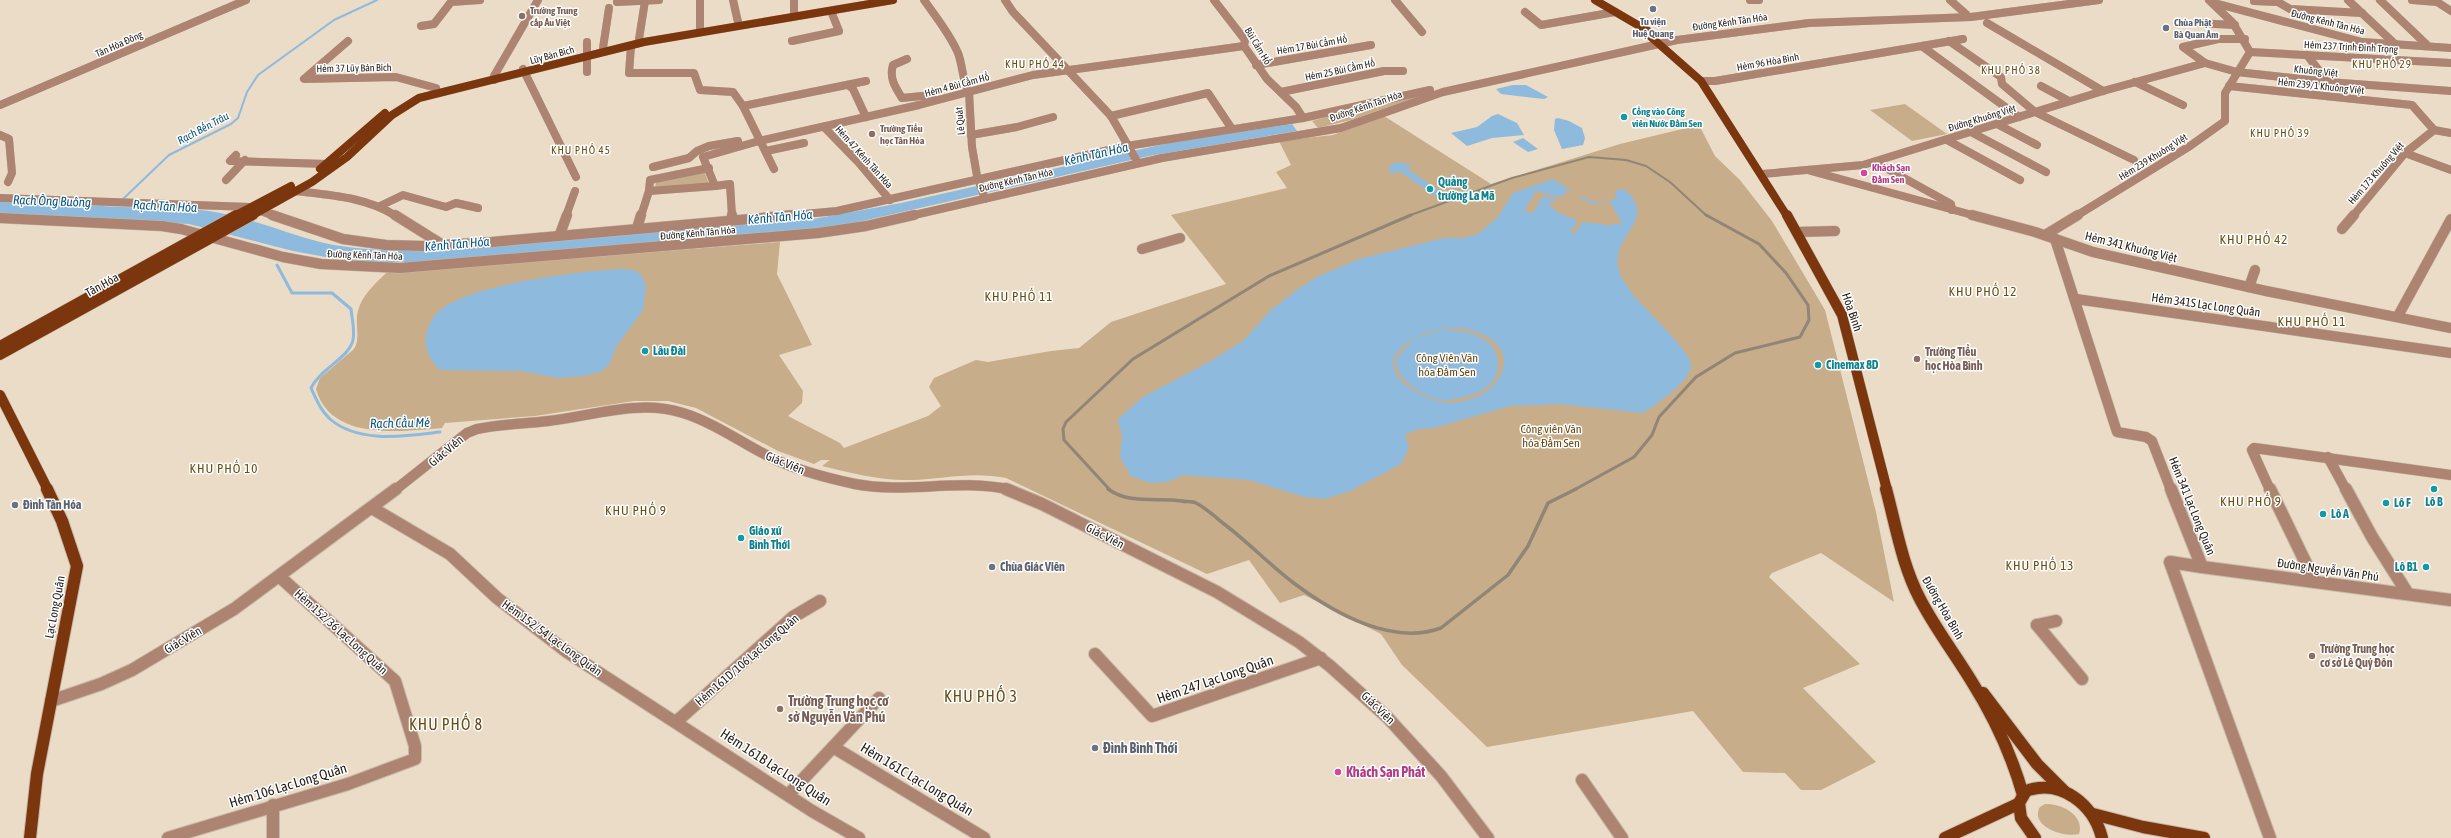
<svg xmlns="http://www.w3.org/2000/svg" width="2451" height="838" viewBox="0 0 2451 838" font-family="'Asap Condensed',sans-serif">
  <style>
    .green { fill: #c7ad89 }
    .water { fill: #8dbadd; fill-rule: evenodd }
    .lines { fill: none; stroke-linecap: round; stroke-linejoin: round }
    .stream-far1 { stroke: #8dbadd; stroke-width: 2 }
    .stream { stroke: #8dbadd; stroke-width: 3 }
    .minor-far2-casing { stroke: #c7b9a8; stroke-width: 8 }
    .minor-far1-casing { stroke: #c7b9a8; stroke-width: 11 }
    .minor-casing { stroke: #c7b9a8; stroke-width: 14 }
    .major-far2-casing { stroke: #c7b9a8; stroke-width: 8 }
    .major-far1-casing { stroke: #c7b9a8; stroke-width: 11 }
    .major-casing { stroke: #c7b9a8; stroke-width: 14 }
    .minor-far2 { stroke: #ad8471; stroke-width: 8 }
    .minor-far1 { stroke: #ad8471; stroke-width: 10 }
    .minor { stroke: #ad8471; stroke-width: 12 }
    .major-far2 { stroke: #7c360d; stroke-width: 8 }
    .major-far1 { stroke: #7c360d; stroke-width: 10 }
    .major { stroke: #7c360d; stroke-width: 12 }
    .rail-far2 { stroke: #908577; stroke-width: 2 }
    .rail-far1 { stroke: #908577; stroke-width: 3 }
    .rail { stroke: #908577; stroke-width: 3.5 }
    .worship-dot { fill: #6b7280; stroke: #fff; stroke-width: 1.5 }
    .education-dot { fill: #8d6e63; stroke: #fff; stroke-width: 1.5 }
    .culture-dot { fill: #0f9aa8; stroke: #fff; stroke-width: 1.5 }
    .hotel-dot { fill: #d1479c; stroke: #fff; stroke-width: 1.5 }
    .labels { text-anchor: middle; dominant-baseline: central; stroke-width: 3; stroke-linejoin: round; paint-order: stroke }
    .far-education-label { font-size: 10px; font-weight: bold; fill: #785e54; stroke: #fff; text-anchor: start }
    .far-worship-label { font-size: 10px; font-weight: bold; fill: #5b616d; stroke: #fff }
    .far-street-label { font-size: 10px; fill: #211b14; stroke: #fff }
    .far-culture-label { font-size: 10px; font-weight: bold; fill: #0d838f; stroke: #fff; text-anchor: start }
    .far-hotel-label { font-size: 10px; font-weight: bold; fill: #b23c85; stroke: #fff; text-anchor: start }
    .far-neighbourhood-label { font-size: 11px; letter-spacing: 1px; fill: #664d12; stroke: #fff }
    .far-water-label { font-size: 11px; font-style: italic; fill: #075581; stroke: #fff }
    .culture-label { font-size: 12px; font-weight: bold; fill: #0d838f; stroke: #fff; text-anchor: start }
    .street-label { font-size: 12px; fill: #211b14; stroke: #fff }
    .education-label { font-size: 12px; font-weight: bold; fill: #785e54; stroke: #fff; text-anchor: start }
    .park-label { font-size: 12px; fill: #674812; stroke: #fff }
    .worship-label { font-size: 12px; font-weight: bold; fill: #5b616d; stroke: #fff; text-anchor: start }
    .water-label { font-size: 13px; font-style: italic; fill: #075581; stroke: #fff }
    .neighbourhood-label { font-size: 13px; letter-spacing: 1px; fill: #664d12; stroke: #fff }
    .near-street-label { font-size: 14px; fill: #211b14; stroke: #fff }
    .near-education-label { font-size: 14px; font-weight: bold; fill: #785e54; stroke: #fff; text-anchor: start }
    .near-worship-label { font-size: 14px; font-weight: bold; fill: #5b616d; stroke: #fff; text-anchor: start }
    .near-hotel-label { font-size: 14px; font-weight: bold; fill: #b23c85; stroke: #fff; text-anchor: start }
    .near-neighbourhood-label { font-size: 16px; letter-spacing: 1px; fill: #664d12; stroke: #fff }
  </style>
  <rect width="100%" height="100%" fill="#ebdcc8"/>
  <g class="green">
    <polygon points="1429,93 1351,120 1318,128 1312,121 1408,95"/>
    <polygon points="1905,104 1947,134 1912,141 1870,110"/>
    <path d="M1384,116L1491,184L1620,144L1699,125L1715,156L1740,180L1772,221L1825,310L1876,512L1894,602L1821,553L1772,573L1769,577L1860,664L1803,688L1876,762L1821,790H1801L1785,773L1743,772L1693,711L1487,747L1402,665L1381,634L1304,595L1280,603L1249,560L1207,574L1006,478C973,471 943,479 911,480C881,481 851,473 822,466L830,460H821L814,464L778,451L696,408L668,401H634L535,416L445,423L442,428C402,431 331,442 316,389L320,378L354,349C360,340 356,328 357,318C358,299 373,286 386,273L780,242L777,274L812,345L779,355L803,391L802,403L788,416L840,443L844,448L928,416L941,406L929,387L934,378L976,360L988,362L1051,351L1079,348L1111,322L1226,284L1171,215L1287,188L1276,172L1291,165L1279,141L1333,135Z"/>
    <polygon points="704,171 709,184 655,188 656,181"/>
    <path d="M2045,804C2061,803 2085,815 2079,834C2064,838 2029,826 2040,807Z"/>
  </g>
  <g class="water">
    <polygon points="1513,85 1526,85 1548,97 1544,99 1501,94 1496,89"/>
    <polygon points="1498,114 1517,123 1524,135 1492,138 1467,146 1451,133 1477,127 1492,116"/>
    <polygon points="1558,118 1569,121 1582,128 1585,138 1583,145 1562,149 1554,130 1555,119"/>
    <path d="M1292,124L1297,131L1149,156L836,227L429,262H372L331,258L293,251L189,224L0,216V202L200,210C242,214 279,231 320,242C356,251 393,250 430,250L813,219L901,203L1182,140Z"/>
    <polygon points="1523,138 1538,149 1528,152 1513,142"/>
    <polygon points="1396,162 1413,165 1406,168 1447,196 1440,199 1399,171 1392,174 1388,167"/>
    <path d="M1553,179L1571,191H1565V195L1557,197L1536,191L1524,211L1533,213L1543,196L1558,200L1548,204L1559,213L1578,221L1570,232L1574,234L1583,222L1609,225L1622,223L1610,202C1598,205 1586,205 1578,195C1590,201 1604,207 1616,198L1615,191L1624,189C1659,219 1613,233 1618,266C1619,275 1626,285 1632,293C1642,307 1691,351 1691,365C1691,381 1656,405 1643,413L1560,404L1510,406L1434,428L1419,429L1405,434L1409,448L1401,464L1350,491L1325,499L1305,497L1249,480L1184,475L1167,482L1151,483L1131,476L1120,457L1122,436L1118,419L1143,397L1211,361L1244,340L1271,310L1298,289L1317,277L1359,259L1444,238H1464L1478,234L1498,217L1513,193ZM1461,328C1553,345 1478,435 1413,390C1401,383 1392,373 1393,359C1409,334 1432,328 1461,328Z"/>
    <path d="M619,269L633,270L641,274L646,286L643,310L616,347L609,365L600,372L583,376L559,378L520,371L440,370C430,360 425,351 426,337C427,328 432,317 439,311C471,284 576,272 619,269Z"/>
    <path d="M1440,330C1458,330 1475,331 1489,343C1495,348 1497,354 1498,362C1500,384 1480,394 1461,398C1446,402 1431,400 1418,391C1406,382 1397,375 1395,360L1414,338Z"/>
  </g>
  <g class="lines">
    <polyline class="stream-far1" points="122,200 169,155 231,124 238,118 247,92 258,75 334,20 377,0"/>
    <path class="stream" d="M277,265L292,293H332L351,309C352,319 355,330 353,340C349,358 320,369 311,388C316,399 321,411 330,419C359,444 406,436 440,432"/>
    <defs>
      <g id="minor-far2">
        <polyline points="700,0 700,28"/>
        <polyline points="733,0 738,22"/>
        <polyline points="794,0 794,13"/>
        <path d="M924,0C936,17 950,34 958,53C963,66 962,80 969,92L972,147L977,176L985,199"/>
        <polyline points="1005,0 1013,12 1111,116 1138,163"/>
        <polyline points="1214,0 1245,40 1244,46 1267,79 1296,107 1303,118"/>
        <polyline points="1395,0 1422,32"/>
        <polyline points="1750,0 1759,0"/>
        <polyline points="1950,0 1967,15"/>
        <polyline points="2348,0 2396,45"/>
        <polyline points="2380,0 2426,44"/>
        <polyline points="2412,0 2437,2"/>
        <polyline points="2434,0 2451,11"/>
        <polyline points="2254,1 2278,2 2290,9 2362,13"/>
        <polyline points="617,2 659,0"/>
        <polyline points="2214,3 2362,42 2451,48"/>
        <polyline points="1525,12 1541,25 1615,12"/>
        <polyline points="1987,23 2103,91"/>
        <polyline points="2196,23 2235,25"/>
        <polyline points="421,26 434,24 451,2 480,0"/>
        <polyline points="639,39 645,1"/>
        <polyline points="2245,39 2218,39 2183,47 2205,63 2237,72 2328,82 2451,91"/>
        <polyline points="348,41 304,79 396,77 436,88"/>
        <polyline points="792,41 839,31 831,11"/>
        <polyline points="1949,41 2001,77 2002,84 2035,112 2134,160"/>
        <polyline points="587,42 587,72"/>
        <polyline points="631,46 629,73 694,73 700,90 733,92 743,106 774,169"/>
        <polyline points="1923,47 2019,117"/>
        <polyline points="603,48 609,8"/>
        <polyline points="2250,52 2451,63"/>
        <polyline points="2307,55 2328,82"/>
        <path d="M907,59L893,65C889,78 895,87 902,98L932,95"/>
        <polyline points="1256,65 1371,45"/>
        <polyline points="523,69 576,177"/>
        <polyline points="494,80 494,76 538,0"/>
        <polyline points="1701,81 1715,81 1963,39"/>
        <polyline points="2135,82 2183,105"/>
        <polyline points="848,85 853,89 866,117"/>
        <polyline points="2041,86 2069,101"/>
        <polyline points="2229,86 2412,105 2434,130"/>
        <polyline points="1281,92 1384,71 1403,71"/>
        <polyline points="0,105 246,0"/>
        <polyline points="743,106 866,81"/>
        <polyline points="1111,116 1208,93 1232,129"/>
        <polyline points="1997,124 2037,145"/>
        <polyline points="824,127 859,163 890,200"/>
        <polyline points="2434,130 2451,133"/>
        <polyline points="1971,132 2046,172"/>
        <polyline points="0,135 9,139 12,173 8,182"/>
        <polyline points="971,135 1017,127 1053,117"/>
        <polyline points="1947,140 2020,180"/>
        <polyline points="766,151 804,143"/>
        <polyline points="2405,153 2451,170"/>
        <polyline points="236,155 230,161 327,164"/>
        <polyline points="1875,162 1951,204 1952,210"/>
        <polyline points="653,167 689,158 697,151 709,146 738,141"/>
        <polyline points="1811,171 1976,216"/>
        <polyline points="1762,174 1863,165 2103,91 2205,63"/>
        <polyline points="226,180 245,160"/>
        <path d="M295,191C330,195 366,197 396,216"/>
        <polyline points="649,191 715,186"/>
        <polyline points="0,198 250,207 274,216"/>
        <polyline points="380,206 403,195 446,207 456,203 478,208"/>
        <polyline points="566,216 575,191"/>
        <polyline points="641,216 649,191 650,180 709,168"/>
        <polyline points="732,216 730,184 715,186 703,157 759,141 919,105 1033,75 1244,46"/>
        <polyline points="783,216 837,211 1127,146 1303,118 1430,90"/>
        <polyline points="910,216 1162,158 1341,128 1443,92 1677,40 1809,23 1971,17 2099,0"/>
        <polyline points="2076,216 2190,146 2225,121 2225,93 2250,52 2233,23 2209,0"/>
        <polyline points="2353,216 2405,153 2434,130"/>
      </g>
      <g id="minor-far1">
        <polyline points="272,215 343,239 386,245 423,246 492,242 794,215"/>
        <polyline points="395,215 443,245"/>
        <polyline points="732,215 732,220"/>
        <polyline points="1972,215 2035,232 2093,252 2266,291 2451,328"/>
        <polyline points="0,218 162,226 181,229 283,257 321,264 400,268 818,233 866,226 914,215"/>
        <polyline points="637,228 641,215"/>
        <polyline points="2342,229 2354,215"/>
        <polyline points="1797,232 1835,231"/>
        <polyline points="560,234 567,215"/>
        <polyline points="2045,235 2078,215"/>
        <polyline points="2055,239 2117,432 2146,437 2152,441 2171,490"/>
        <polyline points="1142,249 1180,238"/>
        <polyline points="2249,287 2255,270"/>
        <polyline points="2076,299 2451,353"/>
        <polyline points="2398,316 2451,219"/>
        <polyline points="2328,457 2346,490"/>
        <path d="M395,490L467,433L477,429C500,424 524,424 548,421C592,416 639,399 683,413C715,423 743,444 774,459C799,471 827,478 855,484C907,494 959,478 1011,490"/>
        <polyline points="2270,490 2252,450 2254,448 2451,475"/>
      </g>
      <g id="minor">
        <polyline points="1006,489 1042,504 1217,592 1299,642 1330,666 1388,718 1441,776 1488,838"/>
        <polyline points="2171,489 2202,567 2170,562 2270,838"/>
        <polyline points="2270,489 2315,582"/>
        <polyline points="2346,489 2372,537 2408,594"/>
        <polyline points="372,508 450,554 497,598 567,652 812,811 859,838"/>
        <polyline points="2202,567 2451,600"/>
        <polyline points="2037,625 2082,679"/>
        <polyline points="2037,625 2056,621"/>
        <polyline points="1095,654 1152,716 1321,658"/>
        <polyline points="51,701 101,684 132,670 234,609 396,489"/>
        <polyline points="676,722 793,617 820,601"/>
        <polyline points="833,747 984,838"/>
        <polyline points="1582,780 1622,838"/>
        <polyline points="789,794 879,698"/>
        <polyline points="273,805 273,838"/>
        <polyline points="168,838 348,784 415,759 415,746 395,681 280,577"/>
      </g>
      <g id="major-far2">
        <polyline points="1595,0 1648,31"/>
        <polyline points="1642,29 1701,81 1787,216"/>
        <polyline points="320,169 385,113"/>
        <polyline points="234,216 291,186"/>
        <polyline points="251,216 312,182 347,157 392,115 419,98 644,42 893,0"/>
      </g>
      <g id="major-far1">
        <polyline points="1787,215 1842,315 1887,490"/>
        <polyline points="0,346 236,215"/>
        <polyline points="0,355 253,215"/>
        <polyline points="0,395 48,490"/>
      </g>
      <g id="major">
        <path d="M1886,489C1896,526 1902,565 1920,599C1935,628 1955,654 1972,682C1994,717 2012,756 2023,795"/>
        <polyline points="1983,693 2037,764 2064,791"/>
        <polyline points="2093,814 2143,827 2204,838"/>
        <polyline points="30,838 37,774 77,566 62,521 47,489"/>
        <polyline points="1945,838 2018,804"/>
        <path d="M2035,838L2021,818L2019,803L2026,791C2061,778 2094,805 2102,838"/>
      </g>
    </defs>
    <use href="#minor-far2" class="minor-far2-casing"/>
    <use href="#minor-far1" class="minor-far1-casing"/>
    <use href="#minor" class="minor-casing"/>
    <use href="#major-far2" class="major-far2-casing"/>
    <use href="#major-far1" class="major-far1-casing"/>
    <use href="#major" class="major-casing"/>
    <use href="#minor-far2" class="minor-far2"/>
    <use href="#minor-far1" class="minor-far1"/>
    <use href="#minor" class="minor"/>
    <use href="#major-far2" class="major-far2"/>
    <use href="#major-far1" class="major-far1"/>
    <use href="#major" class="major"/>
    <polyline class="rail-far2" points="1408,216 1512,178 1589,157 1626,160 1646,166 1670,182 1707,216"/>
    <g class="rail-far1">
      <polyline points="1110,490 1064,440 1063,429 1066,422 1133,359 1269,276 1411,215"/>
      <polyline points="1574,490 1634,457 1652,435 1659,417 1696,377 1735,353 1800,337 1809,320 1808,305 1786,273 1759,244 1706,215"/>
    </g>
    <path class="rail" d="M1108,489C1130,505 1157,497 1182,501C1186,502 1192,501 1196,503C1208,509 1218,520 1228,527C1251,545 1272,567 1295,584C1334,613 1392,646 1441,628L1508,575L1528,546L1548,503L1576,489"/>
  </g>
  <g class="worship-dot">
    <circle cx="1653" cy="9" r="4"/>
    <circle cx="2166" cy="28" r="4"/>
    <circle cx="15" cy="505" r="4"/>
    <circle cx="992" cy="567" r="4"/>
    <circle cx="1095" cy="748" r="4"/>
  </g>
  <g class="education-dot">
    <circle cx="522" cy="16" r="4"/>
    <circle cx="872" cy="134" r="4"/>
    <circle cx="1917" cy="359" r="4"/>
    <circle cx="2312" cy="656" r="4"/>
    <circle cx="780" cy="709" r="4"/>
  </g>
  <g class="culture-dot">
    <circle cx="1624" cy="117" r="4"/>
    <circle cx="1430" cy="189" r="4"/>
    <circle cx="645" cy="351" r="4"/>
    <circle cx="1818" cy="365" r="4"/>
    <circle cx="2434" cy="489" r="4"/>
    <circle cx="2386" cy="503" r="4"/>
    <circle cx="2323" cy="514" r="4"/>
    <circle cx="741" cy="538" r="4"/>
    <circle cx="2426" cy="567" r="4"/>
  </g>
  <g class="hotel-dot">
    <circle cx="1864" cy="173" r="4"/>
    <circle cx="1338" cy="772" r="4"/>
  </g>
  <g class="labels">
    <g class="far-education-label">
      <text x="530" y="10">Trường Trung<tspan x="530" dy="12">cấp Âu Việt</tspan></text>
      <text x="880" y="128">Trường Tiểu<tspan x="880" dy="12">học Tân Hóa</tspan></text>
    </g>
    <g class="far-worship-label">
      <text x="1653" y="21">Tu viện<tspan x="1653" dy="12">Huệ Quang</tspan></text>
      <text x="2174" y="22" text-anchor="start">Chùa Phật<tspan x="2174" dy="12">Bà Quan Âm</tspan></text>
    </g>
    <g class="far-street-label">
      <text transform="translate(1730 22) rotate(-8)">Đường Kênh Tân Hóa</text>
      <text transform="translate(2328 22) rotate(14)">Đường Kênh Tân Hóa</text>
      <text transform="translate(119 44) rotate(-24)">Tân Hòa Đông</text>
      <text transform="translate(1312 45) rotate(-10)">Hẻm 17 Bùi Cẩm Hổ</text>
      <text transform="translate(1258 46) rotate(59)">Bùi Cẩm Hổ</text>
      <text transform="translate(2351 47) rotate(3)">Hẻm 237 Trịnh Đình Trọng</text>
      <text transform="translate(552 55) rotate(-15)">Lũy Bán Bích</text>
      <text transform="translate(1768 62) rotate(-10)">Hẻm 96 Hòa Bình</text>
      <text transform="translate(354 68) rotate(-1)">Hẻm 37 Lũy Bán Bích</text>
      <text transform="translate(1340 70) rotate(-12)">Hẻm 25 Bùi Cầm Hổ</text>
      <text transform="translate(2316 71) rotate(6)">Khuông Việt</text>
      <text transform="translate(957 85) rotate(-15)">Hẻm 4 Bùi Cầm Hổ</text>
      <text transform="translate(2321 86) rotate(6)">Hẻm 239/1 Khuông Việt</text>
      <text transform="translate(1366 106) rotate(-19)">Đường Kênh Tân Hóa</text>
      <text transform="translate(1982 118) rotate(-17)">Đường Khuông Việt</text>
      <text transform="translate(960 121) rotate(-95)">Lê Quát</text>
      <text transform="translate(864 157) rotate(48)">Hẻm 47 Kênh Tân Hóa</text>
      <text transform="translate(2153 157) rotate(-32)">Hẻm 239 Khuông Việt</text>
      <text transform="translate(2376 173) rotate(-49)">Hẻm 173 Khuông Việt</text>
      <text transform="translate(1016 180) rotate(-13)">Đường Kênh Tân Hóa</text>
      <text transform="translate(698 233) rotate(-5)">Đường Kênh Tân Hóa</text>
      <text transform="translate(365 255) rotate(2)">Đường Kênh Tân Hóa</text>
    </g>
    <g class="far-culture-label">
      <text x="1632" y="111">Cổng vào Công<tspan x="1632" dy="12">viên Nước Đầm Sen</tspan></text>
    </g>
    <g class="far-hotel-label">
      <text x="1872" y="167">Khách Sạn<tspan x="1872" dy="12">Đầm Sen</tspan></text>
    </g>
    <g class="far-neighbourhood-label">
      <text x="1035" y="64">KHU PHỐ 44</text>
      <text x="2382" y="64">KHU PHỐ 29</text>
      <text x="2011" y="70">KHU PHỐ 38</text>
      <text x="2280" y="133">KHU PHỐ 39</text>
      <text x="581" y="150">KHU PHỐ 45</text>
    </g>
    <g class="far-water-label">
      <text transform="translate(203 128) rotate(-28)">Rạch Bến Trâu</text>
    </g>
    <g class="culture-label">
      <text x="1438" y="182">Quảng<tspan x="1438" dy="14">trường La Mã</tspan></text>
      <text x="653" y="351">Lâu Đài</text>
      <text x="1826" y="365">Cinemax 8D</text>
      <text x="2434" y="502" text-anchor="middle">Lô B</text>
      <text x="2394" y="503">Lô F</text>
      <text x="2331" y="514">Lô A</text>
      <text x="749" y="531">Giáo xứ<tspan x="749" dy="14">Bình Thới</tspan></text>
      <text x="2418" y="567" text-anchor="end">Lô B1</text>
    </g>
    <g class="street-label">
      <text transform="translate(2131 247) rotate(14)">Hẻm 341 Khuông Việt</text>
      <text transform="translate(102 285) rotate(-29)">Tân Hóa</text>
      <text transform="translate(2206 305) rotate(8)">Hẻm 341S Lạc Long Quân</text>
      <text transform="translate(1852 312) rotate(71)">Hòa Bình</text>
      <text transform="translate(446 451) rotate(-40)">Giác Viên</text>
      <text transform="translate(785 463) rotate(22)">Giác Viên</text>
      <text transform="translate(2192 506) rotate(68)">Hẻm 341 Lạc Long Quân</text>
      <text transform="translate(1105 536) rotate(27)">Giác Viên</text>
      <text transform="translate(2328 570) rotate(8)">Đường Nguyễn Văn Phú</text>
      <text transform="translate(55 607) rotate(-79)">Lạc Long Quân</text>
      <text transform="translate(1943 608) rotate(60)">Đường Hòa Bình</text>
      <text transform="translate(341 632) rotate(42)">Hẻm 152/36 Lạc Long Quân</text>
      <text transform="translate(552 638) rotate(36)">Hẻm 152/54 Lạc Long Quân</text>
      <text transform="translate(183 640) rotate(-31)">Giác Viên</text>
      <text transform="translate(747 660) rotate(-41)">Hẻm 161D/106 Lạc Long Quân</text>
      <text transform="translate(1378 708) rotate(44)">Giác Viên</text>
    </g>
    <g class="education-label">
      <text x="1925" y="352">Trường Tiểu<tspan x="1925" dy="14">học Hòa Bình</tspan></text>
      <text x="2320" y="649">Trường Trung học<tspan x="2320" dy="14">cơ sở Lê Quý Đôn</tspan></text>
    </g>
    <g class="park-label">
      <text x="1447" y="358">Công Viên Văn<tspan x="1447" dy="14">hóa Đầm Sen</tspan></text>
      <text x="1551" y="429">Công viên Văn<tspan x="1551" dy="14">hóa Đầm Sen</tspan></text>
    </g>
    <g class="worship-label">
      <text x="23" y="505">Đình Tân Hóa</text>
      <text x="1000" y="567">Chùa Giác Viên</text>
    </g>
    <g class="water-label">
      <text transform="translate(1096 154) rotate(-13)">Kênh Tân Hóa</text>
      <text transform="translate(52 201) rotate(2)">Rạch Ông Buông</text>
      <text transform="translate(165 206) rotate(3)">Rạch Tân Hóa</text>
      <text transform="translate(780 217) rotate(-5)">Kênh Tân Hóa</text>
      <text transform="translate(457 244) rotate(-5)">Kênh Tân Hóa</text>
      <text transform="translate(400 423) rotate(-1)">Rạch Cầu Mé</text>
    </g>
    <g class="neighbourhood-label">
      <text x="2254" y="239">KHU PHỐ 42</text>
      <text x="1983" y="291">KHU PHỐ 12</text>
      <text x="1019" y="296">KHU PHỐ 11</text>
      <text x="2312" y="321">KHU PHỐ 11</text>
      <text x="224" y="468">KHU PHỐ 10</text>
      <text x="2251" y="501">KHU PHỐ 9</text>
      <text x="636" y="510">KHU PHỐ 9</text>
      <text x="2040" y="565">KHU PHỐ 13</text>
    </g>
    <g class="near-street-label">
      <text transform="translate(1215 679) rotate(-19)">Hẻm 247 Lạc Long Quân</text>
      <text transform="translate(776 767) rotate(33)">Hẻm 161B Lạc Long Quân</text>
      <text transform="translate(917 779) rotate(31)">Hẻm 161C Lạc Long Quân</text>
      <text transform="translate(288 785) rotate(-17)">Hẻm 106 Lạc Long Quân</text>
    </g>
    <g class="near-education-label">
      <text x="788" y="701">Trường Trung học cơ<tspan x="788" dy="16">sở Nguyễn Văn Phú</tspan></text>
    </g>
    <g class="near-worship-label">
      <text x="1103" y="748">Đình Bình Thới</text>
    </g>
    <g class="near-hotel-label">
      <text x="1346" y="772">Khách Sạn Phát</text>
    </g>
    <g class="near-neighbourhood-label">
      <text x="981" y="696">KHU PHỐ 3</text>
      <text x="446" y="724">KHU PHỐ 8</text>
    </g>
  </g>
</svg>
